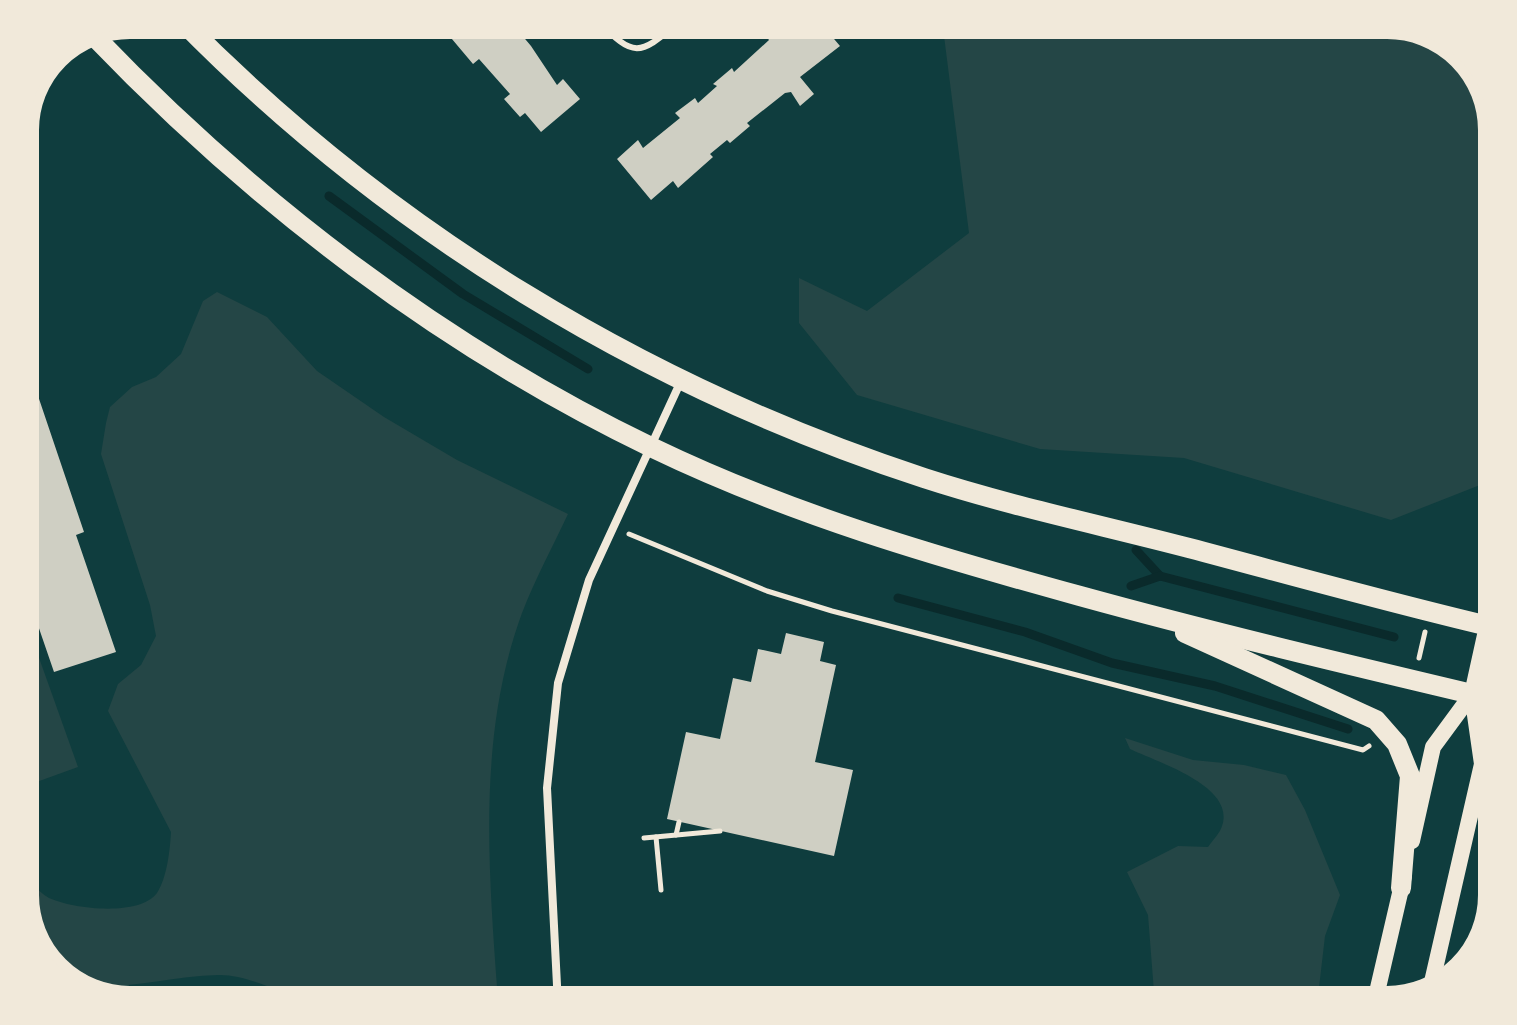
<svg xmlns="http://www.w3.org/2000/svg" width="1517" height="1025" viewBox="0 0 1517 1025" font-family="'Times New Roman',serif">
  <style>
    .green { fill: #244646 }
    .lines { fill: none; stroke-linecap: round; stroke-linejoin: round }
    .stream { stroke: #0a2a2b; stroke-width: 9 }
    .building { fill: #cfcfc3 }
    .path { stroke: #f1e9da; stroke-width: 5 }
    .service { stroke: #f1e9da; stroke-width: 6 }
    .minor { stroke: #f1e9da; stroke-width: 8 }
    .secondary { stroke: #f1e9da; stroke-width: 16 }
    .primary { stroke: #f1e9da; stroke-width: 20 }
    .rim { fill: none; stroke: #f1e9da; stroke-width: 10 }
  </style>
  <rect width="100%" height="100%" fill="#0f3d3e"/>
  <g class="green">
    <polygon points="942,20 1387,20 1449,39 1483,75 1497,129 1497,491 1480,485 1391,520 1184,458 1040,449 857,395 799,323 799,278 867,311 969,233"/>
    <path d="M217,292L267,317L317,371L384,417L457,460L568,514C553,546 535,579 522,613C478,733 488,862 497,987L490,1005H296L295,996C273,989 242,974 218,975C177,976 136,987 95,987C32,988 20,913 20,865C28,877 36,891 49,898C73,909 139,917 157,893C167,878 170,850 171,832L108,711L118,684L141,665L156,636L150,605L101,454L106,423L110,407L132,387L156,377L181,354L203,301Z"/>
    <polygon points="28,627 78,767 20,788 20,630"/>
    <path d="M1125,738L1193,760L1244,765L1286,775L1305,810L1340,895L1325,936L1317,1005H1155L1148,915L1127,872L1178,846L1208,847C1212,841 1220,833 1222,826C1236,786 1157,762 1130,749Z"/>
  </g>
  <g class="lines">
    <g class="stream">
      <polyline points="329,196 463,294 588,369"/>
      <polyline points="1136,550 1160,576"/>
      <polyline points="1131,586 1160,576 1394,637"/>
      <polyline points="898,598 1025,632 1112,663 1215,686 1348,729"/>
    </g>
  </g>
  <g class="building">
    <polygon points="442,20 503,20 511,30 515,27 531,46 557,85 563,79 580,99 541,132 525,113 520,117 504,99 510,94 479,59 473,64 441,26 445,23"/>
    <polygon points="784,20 787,23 791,20 818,20 840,46 800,77 814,94 800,106 791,92 785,93 747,123 750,126 730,143 727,140 710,154 713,157 678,188 673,181 651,200 617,159 638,140 643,148 680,118 675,113 695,98 698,103 717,86 713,84 732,68 734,72 769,40 766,36"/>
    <polygon points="34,384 84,532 76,535 116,652 54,672 20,573 20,389"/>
    <polygon points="786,633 824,642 820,661 836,665 815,762 853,770 834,856 667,819 686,732 720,739 733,678 751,682 758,649 781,654"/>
  </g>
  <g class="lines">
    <g class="path">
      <polyline points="629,534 767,591 832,611 1363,750 1369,746"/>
      <polyline points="1419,658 1425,632"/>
      <polyline points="676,835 679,822"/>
      <polyline points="656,837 661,890"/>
      <polyline points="644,838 720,831"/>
    </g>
    <g class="service">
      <path d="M598,20C636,62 641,53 682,20"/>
      <polyline points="1487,622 1497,585"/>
    </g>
    <polyline class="minor" points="558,1005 547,788 558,683 589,580 681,381"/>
    <g class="secondary">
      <polyline points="1412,841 1433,747 1472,694"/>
      <polyline points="1429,995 1482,764 1472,694 1487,626"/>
      <polyline points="1374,1005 1404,876"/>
    </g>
    <g class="primary">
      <path d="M181,20C388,231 643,386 924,478C1010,506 1101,525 1189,548C1291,575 1394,604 1497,628"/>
      <path d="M93,35C254,203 443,347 653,448C790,514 934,556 1080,596C1218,634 1358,667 1497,700"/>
      <polyline points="1185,633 1376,720 1397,744 1410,776 1401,888"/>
    </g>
  </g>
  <path d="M0 0H1517V1025H0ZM130 34H1387A96 96 0 0 1 1483 130V895A96 96 0 0 1 1387 991H130A96 96 0 0 1 34 895V130A96 96 0 0 1 130 34Z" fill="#f1e9da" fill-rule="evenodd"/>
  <path class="rim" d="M130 34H1387A96 96 0 0 1 1483 130V895A96 96 0 0 1 1387 991H130A96 96 0 0 1 34 895V130A96 96 0 0 1 130 34Z"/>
</svg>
